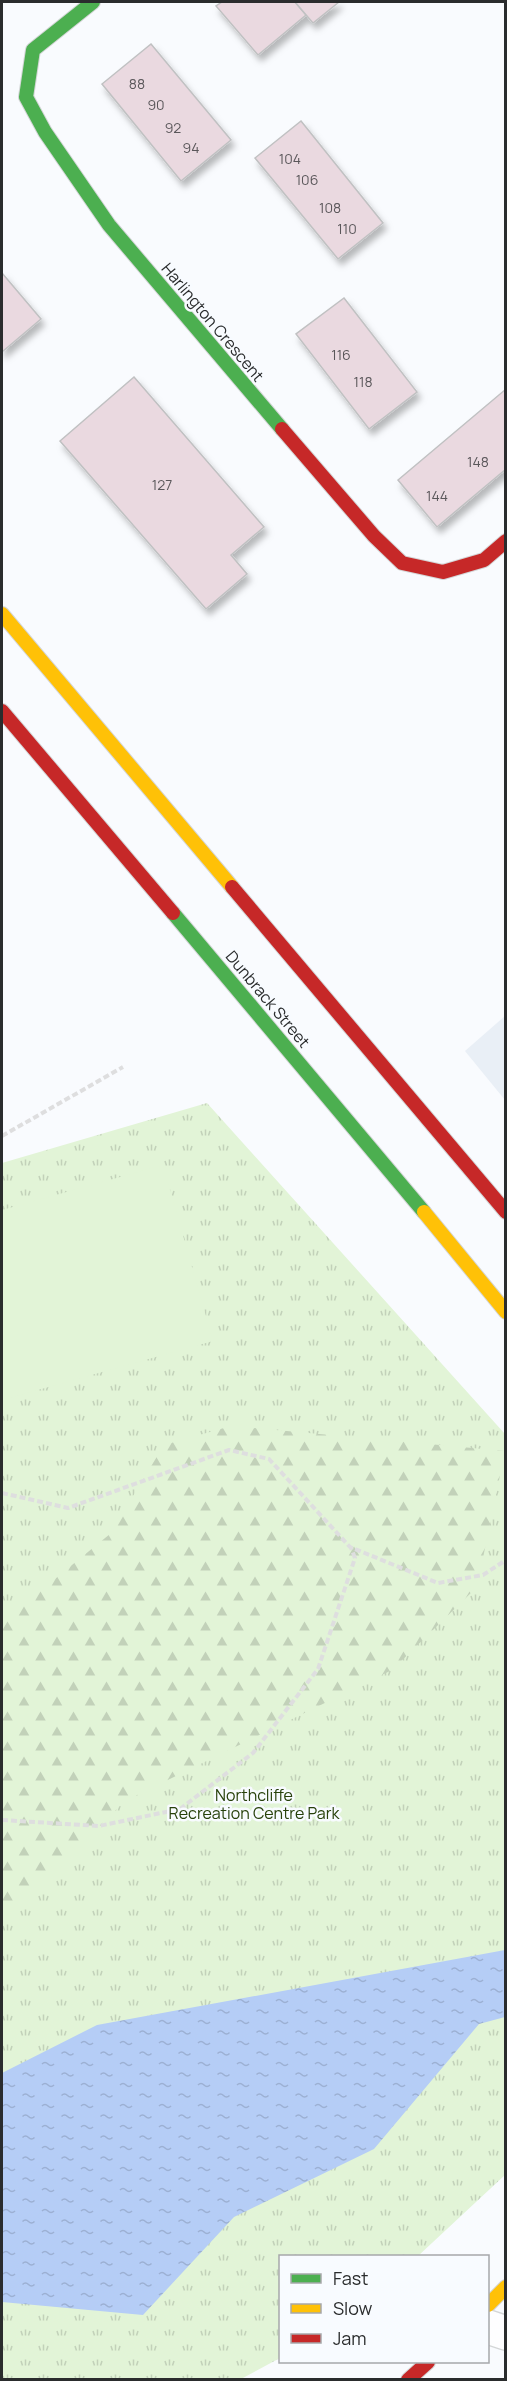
<svg xmlns="http://www.w3.org/2000/svg" width="507" height="2381" viewBox="0 0 507 2381" font-family="Manrope,sans-serif">
  <style>
    .built { fill: #e9eff6 }
    .grass { fill: url(#grass-tufts) }
    .forest { fill: url(#forest-firs) }
    .garden { fill: #e2f4d7 }
    .water { fill: url(#water-ripples) }
    .building { fill: #ead9e0; stroke: #c0c1c2; stroke-width: 1.5; filter: url(#shadow) }
    .lines { fill: none; stroke-linecap: round; stroke-linejoin: round }
    .street-casing { stroke: #d4d6d7; stroke-width: 36 }
    .fast-casing { stroke: #d4d6d7; stroke-width: 16 }
    .slow-casing { stroke: #d4d6d7; stroke-width: 16 }
    .jam-casing { stroke: #d4d6d7; stroke-width: 16 }
    .path { stroke: #dededf; stroke-width: 4; stroke-dasharray: 6 3; stroke-linecap: butt }
    .street { stroke: #fefeff; stroke-width: 33 }
    .fast { stroke: #4caf50; stroke-width: 14 }
    .slow { stroke: #ffc107; stroke-width: 14 }
    .jam { stroke: #c62828; stroke-width: 14 }
    .labels { text-anchor: middle; dominant-baseline: central; stroke-width: 5; stroke-linejoin: round; paint-order: stroke }
    .number-label { font-size: 14px; fill: #5a575a }
    .street-label { font-size: 16px; fill: #2a2c2d; stroke: #f8fbff }
    .park-label { font-size: 16px; fill: #27410b; stroke: #f8fbff }
  </style>
  <defs>
    <pattern id="grass-tufts" width="24" height="20" patternUnits="userSpaceOnUse" patternTransform="scale(1.5)"><rect width="24" height="20" fill="#e2f4d7"/><path d="M3 7l-1-3M5 7V3M7 7l1-3M15 17l-1-3M17 17v-4M19 17l1-3" fill="none" stroke="#c2d1b9"/></pattern>
    <pattern id="forest-firs" width="22" height="20" patternUnits="userSpaceOnUse" patternTransform="scale(1.5)"><rect width="22" height="20" fill="#e2f4d7"/><path d="M5 1l3.5 6h-7zM16 11l3.5 6h-7z" fill="#c2d1b9"/></pattern>
    <pattern id="water-ripples" width="26" height="14" patternUnits="userSpaceOnUse" patternTransform="scale(1.5)"><rect width="26" height="14" fill="#b5cdf6"/><path d="M2 4q2-2 4 0t4 0M15 11q2-2 4 0t4 0" fill="none" stroke="#9cb0d3"/></pattern>
    <filter id="shadow"><feDropShadow dx="3.5" dy="6" stdDeviation="3" flood-color="#0004"/></filter>
  </defs>
  <rect width="100%" height="100%" fill="#f9fbfe"/>
  <polygon class="built" points="505,1016 505,1100 465,1051"/>
  <polygon class="grass" points="207,1103 505,1434 505,2175 418,2256 280,2256 280,2358 241,2379 2,2380 2,1163"/>
  <polygon class="forest" points="231,1426 505,1451 477,1587 392,1670 125,1801 2,1920 2,1622 110,1534 164,1445"/>
  <polygon class="garden" points="163,1165 213,1341 2,1400 2,1210"/>
  <polygon class="water" points="505,1950 505,2017 479,2024 374,2149 234,2217 143,2315 2,2302 2,2073 97,2025"/>
  <g class="building">
    <polygon points="222,2 295,2 306,15 258,55 216,6"/>
    <polygon points="295,2 339,2 313,23"/>
    <polygon points="151,44 231,140 181,181 102,84"/>
    <polygon points="301,121 383,223 338,259 255,158"/>
    <polygon points="2,273 41,319 2,352"/>
    <polygon points="344,298 417,392 369,429 296,334"/>
    <polygon points="134,377 264,527 231,555 247,574 206,609 60,441"/>
    <polygon points="506,389 506,469 437,527 398,480"/>
  </g>
  <g class="lines">
    <defs>
      <polyline id="street" points="488,2327 506,2333"/>
      <g id="fast">
        <polyline points="93,2 33,50 26,97 45,132 109,225 282,429"/>
        <polyline points="173,913 424,1212"/>
      </g>
      <g id="slow">
        <polyline points="2,614 232,887"/>
        <polyline points="424,1212 506,1312"/>
        <polyline points="488,2305 506,2287"/>
      </g>
      <g id="jam">
        <polyline points="282,429 374,536 402,563 443,572 484,560 506,541"/>
        <polyline points="2,711 173,913"/>
        <polyline points="232,887 506,1212"/>
        <polyline points="408,2380 428,2362"/>
      </g>
    </defs>
    <use href="#street" class="street-casing"/>
    <use href="#fast" class="fast-casing"/>
    <use href="#slow" class="slow-casing"/>
    <use href="#jam" class="jam-casing"/>
    <g class="path">
      <polyline points="2,1136 123,1067"/>
      <polyline points="2,1493 68,1508 229,1450 269,1459 350,1547 438,1583 483,1575 506,1560"/>
      <polyline points="2,1820 99,1826 180,1809 253,1753 318,1669 355,1558 351,1548"/>
    </g>
    <use href="#street" class="street"/>
    <use href="#fast" class="fast"/>
    <use href="#slow" class="slow"/>
    <use href="#jam" class="jam"/>
  </g>
  <g class="labels">
    <g class="number-label">
      <text x="137" y="83">88</text>
      <text x="156" y="104">90</text>
      <text x="173" y="127">92</text>
      <text x="191" y="147">94</text>
      <text x="290" y="158">104</text>
      <text x="307" y="179">106</text>
      <text x="330" y="207">108</text>
      <text x="347" y="228">110</text>
      <text x="341" y="354">116</text>
      <text x="363" y="381">118</text>
      <text x="478" y="461">148</text>
      <text x="162" y="484">127</text>
      <text x="437" y="495">144</text>
    </g>
    <g class="street-label">
      <text transform="translate(213 322) rotate(50)">Harlington Crescent</text>
      <text transform="translate(268 999) rotate(50)">Dunbrack Street</text>
    </g>
    <g class="park-label">
      <text x="254" y="1795">Northcliffe<tspan x="254" dy="18">Recreation Centre Park</tspan></text>
    </g>
  </g>
  <rect width="507" height="2381" fill="none" stroke="#2a2c2d" stroke-width="6"/>
  <rect x="279" y="2255" width="210" height="108" fill="#f8fbff" stroke="#a6a8ab" stroke-width="1.5"/>
  <rect x="291" y="2274" width="30" height="9" fill="#4caf50" stroke="#a6a8ab" stroke-width="1.5"/>
  <text x="333" y="2285" font-size="18" fill="#2a2c2d">Fast</text>
  <rect x="291" y="2304" width="30" height="9" fill="#ffc107" stroke="#a6a8ab" stroke-width="1.5"/>
  <text x="333" y="2315" font-size="18" fill="#2a2c2d">Slow</text>
  <rect x="291" y="2334" width="30" height="9" fill="#c62828" stroke="#a6a8ab" stroke-width="1.5"/>
  <text x="333" y="2345" font-size="18" fill="#2a2c2d">Jam</text>
</svg>
